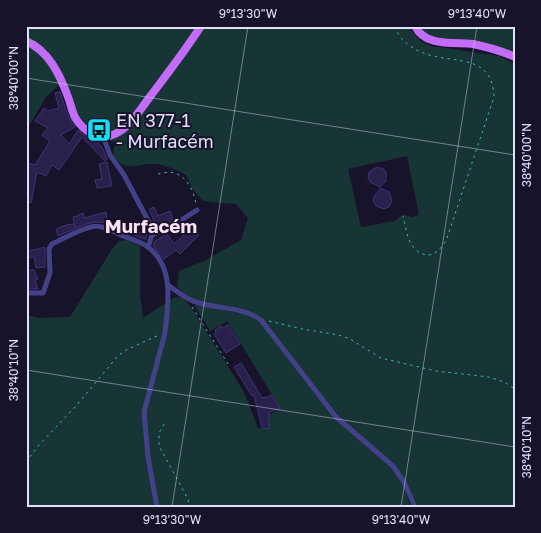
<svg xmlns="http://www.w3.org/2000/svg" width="541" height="533" viewBox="0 0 541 533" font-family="'Golos Text',sans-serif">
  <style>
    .green { fill: #163534; fill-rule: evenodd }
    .building { fill: #29204b; stroke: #403376 }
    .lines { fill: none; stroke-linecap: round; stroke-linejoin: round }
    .path { stroke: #38b8b0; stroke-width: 1; stroke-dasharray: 2.5 4; stroke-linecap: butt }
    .minor { stroke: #434187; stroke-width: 5 }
    .primary { stroke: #c36cf7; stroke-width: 8 }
    .ticks { fill: none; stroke: #e2dffd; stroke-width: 1; stroke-opacity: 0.45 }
    .labels { text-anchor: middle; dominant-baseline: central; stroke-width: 4; stroke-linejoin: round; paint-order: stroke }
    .poi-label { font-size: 18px; fill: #e2dffd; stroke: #17132b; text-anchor: start }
    .neighbourhood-label { font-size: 19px; font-weight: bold; fill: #fde1f3; stroke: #17132b }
    .neatline { fill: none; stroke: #e2dffd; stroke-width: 2 }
    .ticks-label { font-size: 12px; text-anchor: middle; fill: #e2dffd }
  </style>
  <rect width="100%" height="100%" fill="#17132b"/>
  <g class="green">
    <path d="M26,26H409C415,37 420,42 432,46L499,56L515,64V507H418L406,481L338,416L262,319L190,298L177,287L179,271L204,261L241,240L248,218L236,204L203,201L193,190L186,175C176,170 165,164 153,164C140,163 127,172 117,160C111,154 113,149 116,142L92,136L84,130L63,90L58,86L46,97L26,131ZM407,156L419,215L412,217L405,215H402L395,221L361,227L348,169Z"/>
    <polygon points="419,26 515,26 515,54 437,39 427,36"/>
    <polygon points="127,240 140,246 140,294 143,318 173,298 178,297 184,298 194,312 244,392 258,428 268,429 269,415 280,408 227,321 210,331 194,305 245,314 260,321 340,423 392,468 402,483 411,507 26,507 26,315 38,318 70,317 112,249 119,241"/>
  </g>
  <g class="building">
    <polygon points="60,92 68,116 75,127 61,135 69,144 78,130 86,136 97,141 103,149 107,159 105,161 82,137 59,170 52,165 46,176 37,172 31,203 26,202 26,162 35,165 50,141 42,135 48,128 35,121 44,108 48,111 59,108 55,93"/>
    <polygon points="107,162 112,186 97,188 95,180 102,179 99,164"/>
    <polygon points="377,167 383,169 386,172 386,181 380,187 370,182 368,177 369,172"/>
    <polygon points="381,188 389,192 392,201 389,207 384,209 376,206 373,200 375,195"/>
    <polygon points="154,207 158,216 170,211 173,220 157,228 149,209"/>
    <polygon points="106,212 107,223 95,222 86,224 58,236 56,229 66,225 74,224 75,227 73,217 78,216 78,215 83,213 84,218"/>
    <polygon points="118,219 126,225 128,222 135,226 132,232 147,233 146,239 144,239 113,226"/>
    <polygon points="185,223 190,229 192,228 199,235 180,254 176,250 164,259 153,246 155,241 167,234 174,244 184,235 179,227"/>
    <polygon points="45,247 45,267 36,268 34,257 26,258 26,252"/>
    <polygon points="33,269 38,279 35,280 38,289 29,289 26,283 26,272"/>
    <polygon points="228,325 240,344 226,353 214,334 216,332 215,330 221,326 223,328"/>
    <polygon points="241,363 262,398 266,397 266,398 271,395 280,408 269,412 269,429 262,428 254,395 252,396 234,367"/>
  </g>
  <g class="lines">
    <g class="path">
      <path d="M396,26C397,35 402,40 409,45C440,70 492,45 494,97L446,241C440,249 434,258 423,254C407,248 407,231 403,216"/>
      <path d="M158,174C163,173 170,171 174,173C187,176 194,192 196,204"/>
      <polyline points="192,307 230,367"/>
      <polyline points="269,321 302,329 339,335 350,339 381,358 436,371 489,377 504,382 515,389"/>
      <polyline points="164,424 159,433 159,446 188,499 189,507"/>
      <polyline points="26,462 38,446 76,406 117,357 124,351 159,335"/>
    </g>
    <g class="minor">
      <polyline points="103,136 110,155 124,175 151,226 152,235"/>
      <polyline points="148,247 152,235 169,228 197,210"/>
      <path d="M168,285C178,292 187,300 199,303C219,309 244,307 261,320L336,417L393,466L404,482L415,507"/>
      <path d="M30,293H43L50,273L49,249L52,244C63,239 80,229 91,227C102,224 114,232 123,236C131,239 141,242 148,247C175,267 168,304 165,333L144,412L148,457L157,507"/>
    </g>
    <g class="primary">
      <path d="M415,26C425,47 453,42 473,44C487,47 502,51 515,57"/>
      <path d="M26,41C49,51 60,75 68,97C71,104 72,113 76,119C84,132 101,141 115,134C130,127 140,110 149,98C167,74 185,51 201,26"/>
    </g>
  </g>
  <path class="ticks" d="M26,78L515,155M26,370L515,447M172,507L248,26M401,507L477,26"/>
  <defs>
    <symbol id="bus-square" viewBox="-11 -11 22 22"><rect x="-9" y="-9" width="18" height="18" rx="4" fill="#15ddf3" stroke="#17132b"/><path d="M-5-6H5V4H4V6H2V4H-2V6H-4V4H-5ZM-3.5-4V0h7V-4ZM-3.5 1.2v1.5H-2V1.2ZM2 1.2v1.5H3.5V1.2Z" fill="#111"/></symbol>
  </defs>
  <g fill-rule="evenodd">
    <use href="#bus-square" x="85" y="116" width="28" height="28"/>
  </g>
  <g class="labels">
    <g class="poi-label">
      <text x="116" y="120">EN 377-1<tspan x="116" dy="21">- Murfacém</tspan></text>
    </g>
    <g class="neighbourhood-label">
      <text x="151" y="225">Murfacém</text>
    </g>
  </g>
  <rect width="541" height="533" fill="none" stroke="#17132b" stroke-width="55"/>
  <rect x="28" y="28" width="486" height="478" class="neatline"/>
  <g class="ticks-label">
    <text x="248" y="18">9°13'30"W</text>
    <text x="477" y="18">9°13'40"W</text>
    <text transform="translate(14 78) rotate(-90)" y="4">38°40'00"N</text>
    <text transform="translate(527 155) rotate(-90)" y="4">38°40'00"N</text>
    <text transform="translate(14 370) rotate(-90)" y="4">38°40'10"N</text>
    <text transform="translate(527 447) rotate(-90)" y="4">38°40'10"N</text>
    <text x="172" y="524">9°13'30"W</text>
    <text x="401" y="524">9°13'40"W</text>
  </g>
</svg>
